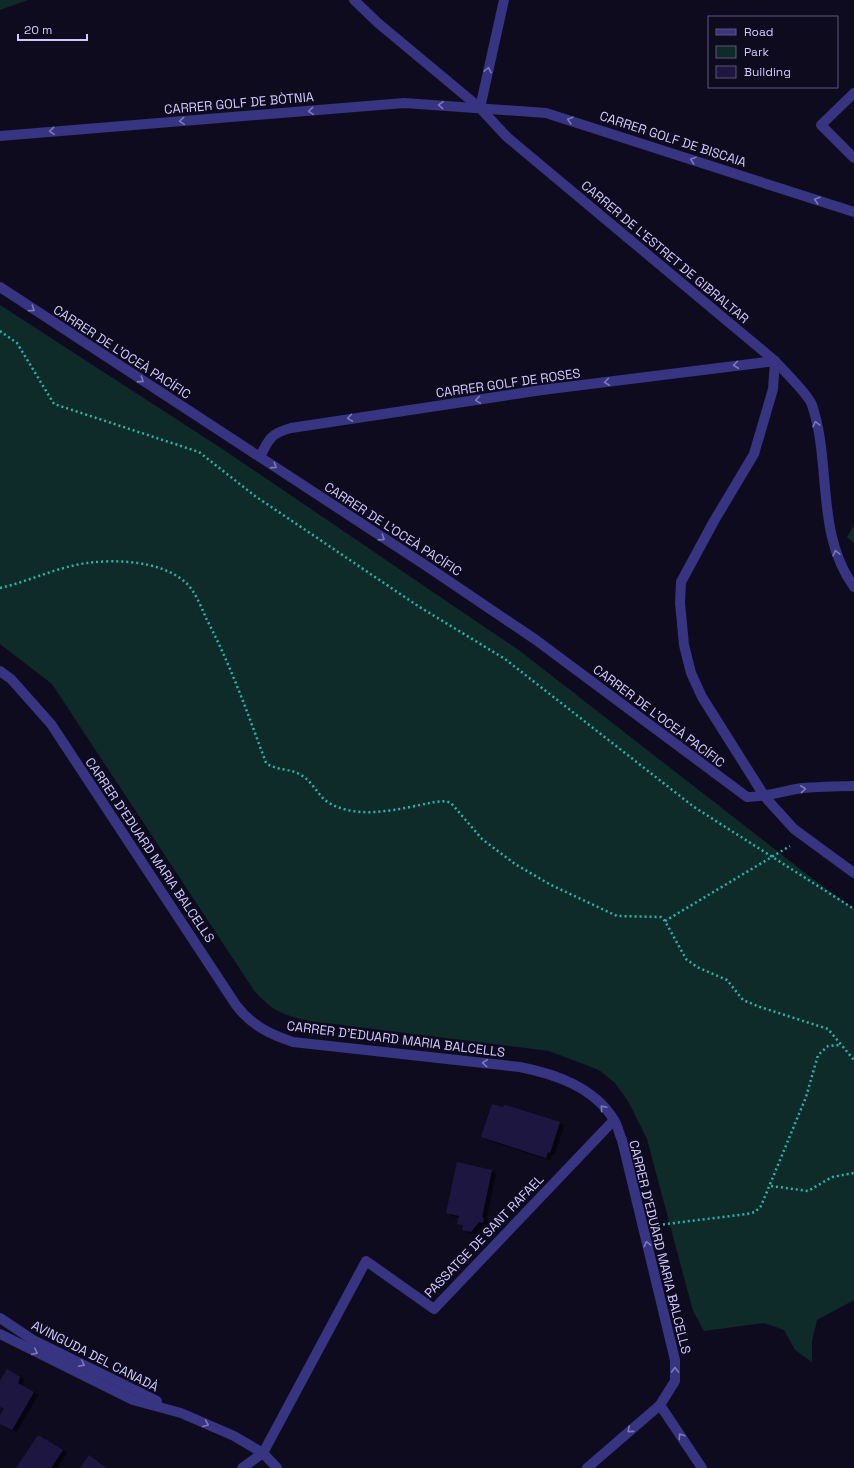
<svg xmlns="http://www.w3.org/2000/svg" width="854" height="1468" viewBox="0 0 854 1468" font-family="'Space Grotesk',sans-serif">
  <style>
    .green { fill: #0e2a29 }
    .building { fill: #1f1641; filter: url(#shadow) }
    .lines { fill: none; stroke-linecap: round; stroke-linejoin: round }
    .path { stroke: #27b6ad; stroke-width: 2.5; stroke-dasharray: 2 3; stroke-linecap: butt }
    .street { stroke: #373481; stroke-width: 10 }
    .oneway { stroke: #7c78ba }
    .labels { text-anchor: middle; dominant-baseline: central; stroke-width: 3; stroke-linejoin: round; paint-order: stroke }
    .street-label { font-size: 13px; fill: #d0caff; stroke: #0f0b1f }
  </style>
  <defs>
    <filter id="shadow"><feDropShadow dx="4.5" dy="2.5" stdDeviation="0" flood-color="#0009"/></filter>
  </defs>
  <rect width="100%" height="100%" fill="#0f0b1f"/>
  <g class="green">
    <polygon points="0,0 28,0 0,10"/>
    <path d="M0,305L224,450L520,651L813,879L854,909V1300L817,1320L812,1341V1362L795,1350L784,1330L764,1323L704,1331L693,1311L647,1139L628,1101L615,1083L599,1070L549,1051L310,1021C283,1015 274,1012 255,992L52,684L0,644Z"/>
    <polygon points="854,525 854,543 847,537"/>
  </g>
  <g class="building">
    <polygon points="492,1104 503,1107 504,1105 512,1107 560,1122 550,1153 548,1152 546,1158 481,1137"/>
    <polygon points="457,1162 492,1170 482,1217 484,1218 483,1223 479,1222 471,1232 462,1230 463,1225 457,1224 459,1216 446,1213"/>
    <polygon points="7,1369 20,1377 18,1383 34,1392 12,1430 0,1424 0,1415 4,1409 0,1407 0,1381"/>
    <polygon points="38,1435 63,1450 51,1468 16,1468"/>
    <polygon points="89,1455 107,1468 80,1468"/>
  </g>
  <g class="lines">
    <g class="path">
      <polyline points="0,331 17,343 54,404 199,452 255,496 418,606 505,659 694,807 854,909"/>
      <path d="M0,588C30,581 57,567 87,563C118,559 159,561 184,581C195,590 201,607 207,620C231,666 248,714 266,763C277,771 290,768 301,775C313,782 318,796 329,803C361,821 402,808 435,802L446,801L451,803L482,839L515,864L551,885L617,916L661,917L665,921L686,959L697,967L727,980L743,1000L760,1007L828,1029L854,1060"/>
      <polyline points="665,921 790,846"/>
      <polyline points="771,1186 808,1191 832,1177 854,1173"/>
      <polyline points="658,1225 747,1214 755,1212 761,1206 806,1097 818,1055 828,1046 841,1045"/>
    </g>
    <g class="street">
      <path d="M354,0L378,23L480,108L507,137L775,361C783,370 809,395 812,405C832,464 815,533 854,587"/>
      <polyline points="854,93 821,125 854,158"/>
      <polyline points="480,108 504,0"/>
      <polyline points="0,136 404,103 546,113 854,212"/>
      <path d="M0,287L425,565L536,640L747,797C767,797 782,791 802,788C819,787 837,786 854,786"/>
      <polyline points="775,361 773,389 754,454 714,521 681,582 680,603 684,645 691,673 702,697 765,797 794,829 854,873"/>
      <path d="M260,457C268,440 271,433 291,428L542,390L775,361"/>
      <path d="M0,671L11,679L51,724L236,1005C251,1025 269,1034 293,1042L520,1067C555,1074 594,1087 614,1120C618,1126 619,1134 622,1140L675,1360V1381L660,1405L587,1468"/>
      <polyline points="0,1318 33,1340 157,1401"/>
      <polyline points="0,1334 133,1400 181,1413 234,1436 263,1453 277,1468"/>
      <polyline points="660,1405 702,1468"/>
      <polyline points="242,1468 263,1453 366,1261 434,1309 614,1120"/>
    </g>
  </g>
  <defs><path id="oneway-chevron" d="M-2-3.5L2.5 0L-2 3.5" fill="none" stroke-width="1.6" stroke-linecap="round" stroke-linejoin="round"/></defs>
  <g class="oneway">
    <use href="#oneway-chevron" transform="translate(488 70) rotate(-78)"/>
    <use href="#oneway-chevron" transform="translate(441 105) rotate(-176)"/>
    <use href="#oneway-chevron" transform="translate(311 111) rotate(175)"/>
    <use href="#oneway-chevron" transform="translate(570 120) rotate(-164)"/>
    <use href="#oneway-chevron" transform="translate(182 121) rotate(175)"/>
    <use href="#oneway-chevron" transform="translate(52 131) rotate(175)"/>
    <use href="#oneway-chevron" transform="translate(693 160) rotate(-162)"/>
    <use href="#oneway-chevron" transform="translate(817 200) rotate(-162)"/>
    <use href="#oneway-chevron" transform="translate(32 309) rotate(34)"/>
    <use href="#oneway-chevron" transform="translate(736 365) rotate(173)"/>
    <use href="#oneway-chevron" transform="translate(141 380) rotate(33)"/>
    <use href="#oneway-chevron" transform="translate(607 382) rotate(173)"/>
    <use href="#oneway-chevron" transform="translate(478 400) rotate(172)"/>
    <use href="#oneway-chevron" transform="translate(350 418) rotate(172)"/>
    <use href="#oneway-chevron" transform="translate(816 424) rotate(-103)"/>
    <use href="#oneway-chevron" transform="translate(274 466) rotate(33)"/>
    <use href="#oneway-chevron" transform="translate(382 538) rotate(33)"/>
    <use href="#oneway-chevron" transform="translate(836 553) rotate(-103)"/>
    <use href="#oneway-chevron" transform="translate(803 789) rotate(-6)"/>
    <use href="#oneway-chevron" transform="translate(485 1063) rotate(-174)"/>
    <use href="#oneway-chevron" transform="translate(603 1108) rotate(-131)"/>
    <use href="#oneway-chevron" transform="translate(647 1244) rotate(-104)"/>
    <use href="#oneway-chevron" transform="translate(35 1352) rotate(26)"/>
    <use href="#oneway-chevron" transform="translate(82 1364) rotate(26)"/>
    <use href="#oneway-chevron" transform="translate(675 1370) rotate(-91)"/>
    <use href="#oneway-chevron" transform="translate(206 1424) rotate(23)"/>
    <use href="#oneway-chevron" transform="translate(630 1430) rotate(139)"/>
    <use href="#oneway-chevron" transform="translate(681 1436) rotate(-124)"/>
  </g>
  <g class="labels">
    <g class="street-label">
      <text transform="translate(239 103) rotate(-5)">CARRER GOLF DE BÒTNIA</text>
      <text transform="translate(673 139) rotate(18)">CARRER GOLF DE BISCAIA</text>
      <text transform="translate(665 252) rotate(40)">CARRER DE L'ESTRET DE GIBRALTAR</text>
      <text transform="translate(122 352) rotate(33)">CARRER DE L'OCEÀ PACÍFIC</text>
      <text transform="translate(508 383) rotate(-8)">CARRER GOLF DE ROSES</text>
      <text transform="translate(393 529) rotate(33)">CARRER DE L'OCEÀ PACÍFIC</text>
      <text transform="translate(659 716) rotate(37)">CARRER DE L'OCEÀ PACÍFIC</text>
      <text transform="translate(150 850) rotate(56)">CARRER D'EDUARD MARIA BALCELLS</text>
      <text transform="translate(396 1039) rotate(7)">CARRER D'EDUARD MARIA BALCELLS</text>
      <text transform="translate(484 1236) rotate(-46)">PASSATGE DE SANT RAFAEL</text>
      <text transform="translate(660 1247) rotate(76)">CARRER D'EDUARD MARIA BALCELLS</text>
      <text transform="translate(95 1356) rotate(27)">AVINGUDA DEL CANADÀ</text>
    </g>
  </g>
  <rect x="708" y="16" width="130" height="72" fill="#0f0b1f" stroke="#5c5779"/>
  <rect x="716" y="29" width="20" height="6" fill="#373481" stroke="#5c5779"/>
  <text x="744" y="36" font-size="12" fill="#d0caff">Road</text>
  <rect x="716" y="46" width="20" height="12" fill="#0e2a29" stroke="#5c5779"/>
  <text x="744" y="56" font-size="12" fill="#d0caff">Park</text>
  <rect x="716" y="66" width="20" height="12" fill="#1f1641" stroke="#5c5779"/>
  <text x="744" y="76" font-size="12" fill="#d0caff">Building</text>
  <path d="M18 34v6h69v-6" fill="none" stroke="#d0caff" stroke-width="2"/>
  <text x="24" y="34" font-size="12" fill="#d0caff" stroke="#0f0b1f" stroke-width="3" paint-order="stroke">20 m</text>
</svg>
